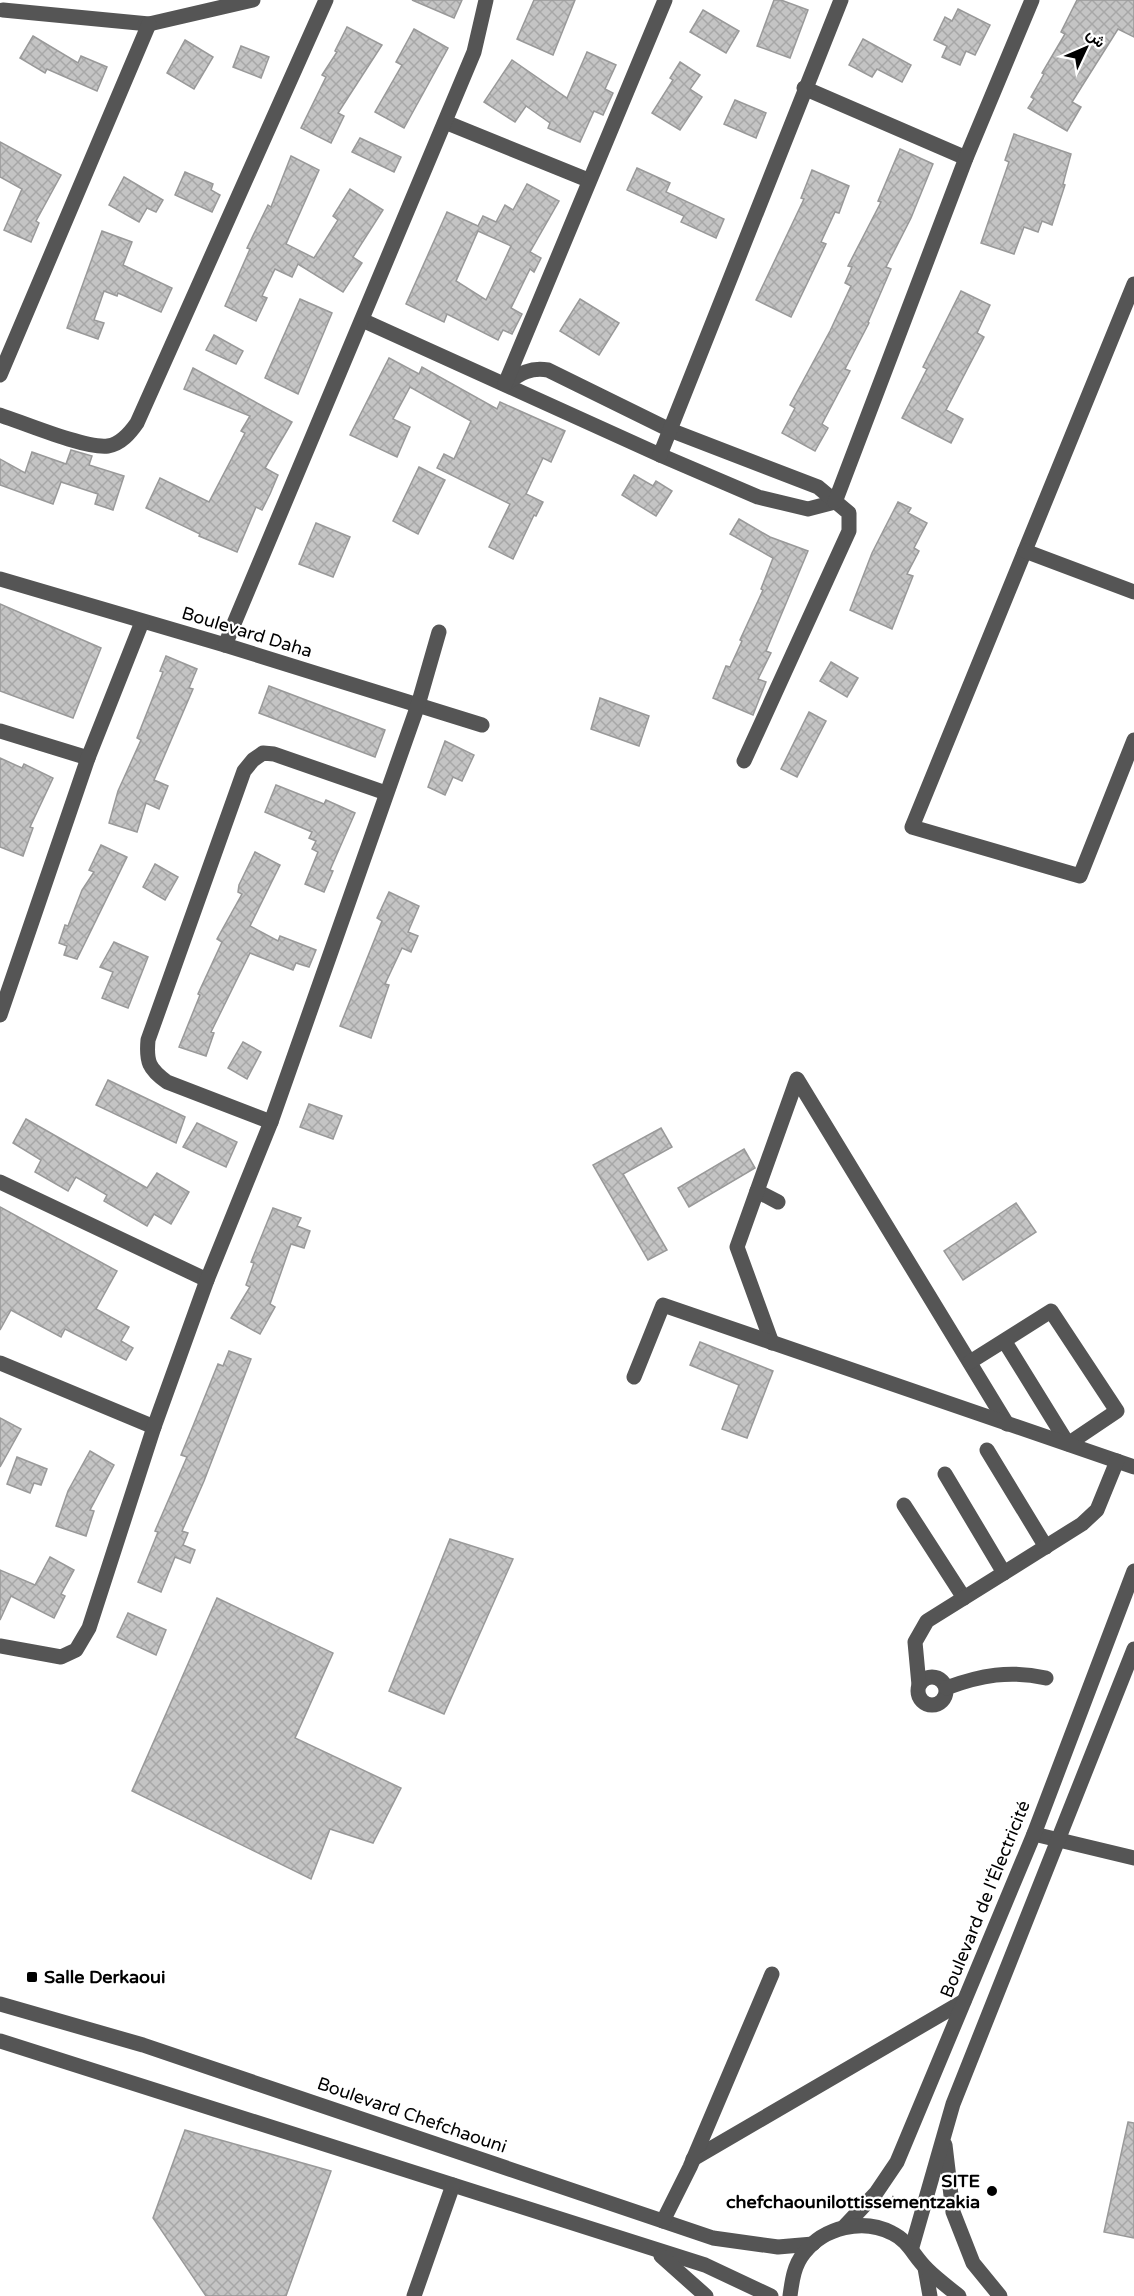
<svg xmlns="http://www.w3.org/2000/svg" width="1134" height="2296" viewBox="0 0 1134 2296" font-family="'Varela Round',Vazirmatn,sans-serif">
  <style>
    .building { fill: url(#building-cross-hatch); stroke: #999; stroke-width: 1.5; fill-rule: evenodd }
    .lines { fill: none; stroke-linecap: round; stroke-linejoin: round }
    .path { stroke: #777; stroke-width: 3; stroke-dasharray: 1.5 3; stroke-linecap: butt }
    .minor { stroke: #555; stroke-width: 15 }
    .poi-dot { fill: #000; stroke: #fff; stroke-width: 2 }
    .labels { text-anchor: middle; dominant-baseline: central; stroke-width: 4.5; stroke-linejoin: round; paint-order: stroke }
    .street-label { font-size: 18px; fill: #000; stroke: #fff }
    .poi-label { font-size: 18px; font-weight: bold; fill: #000; stroke: #fff; text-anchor: start }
  </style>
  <defs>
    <pattern id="building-cross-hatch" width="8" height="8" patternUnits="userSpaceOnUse" patternTransform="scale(1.5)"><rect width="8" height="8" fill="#c4c4c4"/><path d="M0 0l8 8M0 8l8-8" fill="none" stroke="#a7a7a7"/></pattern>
  </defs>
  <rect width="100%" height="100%" fill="#fff"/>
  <g class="building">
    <polygon points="412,0 462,0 454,18"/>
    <polygon points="534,0 575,0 553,55 517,39"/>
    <polygon points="774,0 781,0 808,10 790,58 757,46"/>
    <polygon points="1077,0 1134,0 1134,37 1118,29 1072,102 1081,107 1067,131 1028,108 1034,99 1031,97 1044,74 1042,73 1065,34 1061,32"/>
    <polygon points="958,9 990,25 975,55 966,51 960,65 942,57 947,46 934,40 945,17 952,21"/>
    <polygon points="703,10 739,31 726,53 690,32"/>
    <polygon points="347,27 382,45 338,113 344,116 331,143 301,128 326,77 322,75 337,52 335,51"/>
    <polygon points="414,29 448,48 404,128 375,112 402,65 396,62"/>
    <polygon points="33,36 78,63 81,56 107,67 97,91 47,69 45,73 20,58"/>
    <polygon points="863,39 911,65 902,82 877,69 872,77 849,65"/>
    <polygon points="185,40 213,57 194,89 167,73"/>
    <polygon points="241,46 269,57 261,78 233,67"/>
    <polygon points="587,52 616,65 605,89 613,93 603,115 594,111 580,142 548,128 550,123 526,106 515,122 484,102 512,60 567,98"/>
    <polygon points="680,62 700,75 690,89 702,97 680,130 652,113 673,80 670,78"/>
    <polygon points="735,100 766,113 756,138 724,124"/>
    <polygon points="1014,134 1071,154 1063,184 1065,185 1052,225 1042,221 1038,232 1024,227 1014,254 981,243 1009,162 1005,160"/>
    <polygon points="360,138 401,157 394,172 352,152"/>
    <polygon points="0,142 61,175 36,221 39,223 31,242 4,230 22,189 0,177"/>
    <polygon points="900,149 933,164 911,218 886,267 891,269 868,322 869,323 845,369 850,371 822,424 828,428 815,451 782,433 795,408 790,405 830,331 851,286 845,283 852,267 848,266 881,202 878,201"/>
    <polygon points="291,156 319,170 286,244 314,258 338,220 333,216 350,189 383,210 353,257 362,263 343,292 298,264 292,277 275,269 262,296 267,298 256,321 225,306 250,249 247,248 268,205 271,207"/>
    <polygon points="637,168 670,183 666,192 724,219 716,238 681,222 684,216 627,190"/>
    <polygon points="812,170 849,186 839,213 835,212 821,242 826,244 791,317 756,300 804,199 801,198"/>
    <polygon points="185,172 213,184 211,190 220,195 212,212 175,195"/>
    <polygon points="124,177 163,200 156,212 147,208 139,222 109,205"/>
    <path d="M527,184L559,201L530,252L541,258L534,272L530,269L511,308L522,314L512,334L503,330L498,340L447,314L444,322L406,304L447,212L478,226L483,216L496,222L505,205L513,210ZM478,231L511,246L486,300L456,281Z"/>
    <polygon points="102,231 132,242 123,265 172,288 161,312 118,293 117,296 104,291 94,320 104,323 98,339 67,328"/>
    <polygon points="961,291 990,305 977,333 984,337 946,410 963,419 951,443 902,418 927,369 923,367"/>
    <polygon points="300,299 332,313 298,394 265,378"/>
    <polygon points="580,299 619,323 599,355 560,331"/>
    <polygon points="214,335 243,351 236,364 206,350"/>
    <polygon points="389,358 419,374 422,367 497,409 500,402 565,431 551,462 543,458 526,494 543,502 536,516 534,515 513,559 489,547 510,504 437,468 444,454 454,459 471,421 410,387 393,419 410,427 397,457 350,435"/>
    <polygon points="193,368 292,422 265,468 278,475 270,494 262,510 256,507 237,552 199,536 200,534 146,508 160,478 209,502 245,433 241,431 250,416 184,389"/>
    <polygon points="71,450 92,456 89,465 124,476 113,510 95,504 98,494 61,482 53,504 0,485 0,459 25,473 32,452 66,464"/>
    <polygon points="419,467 445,480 418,534 393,521"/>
    <polygon points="634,475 653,486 656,481 672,491 656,516 622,495"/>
    <polygon points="898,502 911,508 908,513 927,523 914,548 919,551 907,574 913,576 892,629 850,610 872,553"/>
    <polygon points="739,519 770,537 808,551 766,651 771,653 758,679 766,682 753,715 713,698 726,666 730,667 742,641 740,640 763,590 761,589 773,558 730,534"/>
    <polygon points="316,523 350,537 333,577 299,564"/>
    <polygon points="0,604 101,648 73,718 0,691"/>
    <polygon points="166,656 197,669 189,688 193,689 154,780 168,786 159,809 146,803 137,832 109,823 118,791 141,740 137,738 163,672 160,671"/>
    <polygon points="831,662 858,678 847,697 820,681"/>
    <polygon points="269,686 385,730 375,757 259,713"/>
    <polygon points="600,698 649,716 639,746 591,729"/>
    <polygon points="809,712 826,721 797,777 781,769"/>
    <polygon points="445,741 474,755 462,781 453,777 445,795 428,787"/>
    <polygon points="0,758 22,768 24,764 53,778 30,827 33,828 23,856 0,847"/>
    <polygon points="276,785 324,804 326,800 355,813 330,870 333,871 324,892 305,884 318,852 312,849 316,841 309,838 312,832 265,812"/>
    <polygon points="101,845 127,857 77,959 64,955 67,946 59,943 65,925 68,926 82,890 94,872 89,870"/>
    <polygon points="255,852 280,865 250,926 278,941 280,936 316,950 309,967 296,963 293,970 250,953 211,1032 214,1033 206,1056 179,1047 200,995 198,994 222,942 217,939 242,894 238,892 239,885"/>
    <polygon points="155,864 178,877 165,900 143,887"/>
    <polygon points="389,892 419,906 408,932 418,936 411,952 402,948 385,984 389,985 371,1038 340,1026 382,921 377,918"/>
    <polygon points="114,942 148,957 128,1008 102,998 113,972 100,967"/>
    <polygon points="243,1042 261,1052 247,1079 228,1068"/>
    <polygon points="108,1080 185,1117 176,1143 96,1105"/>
    <polygon points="309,1104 342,1116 333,1139 300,1127"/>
    <polygon points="26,1119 147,1188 157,1173 189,1192 171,1224 154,1214 147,1226 104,1201 107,1195 76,1177 68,1191 35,1172 41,1160 13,1143"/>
    <polygon points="197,1123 237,1142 226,1167 183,1147"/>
    <polygon points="661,1128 672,1147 623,1174 667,1250 648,1260 593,1165"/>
    <polygon points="744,1149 755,1168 689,1207 678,1188"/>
    <polygon points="1016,1203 1036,1232 963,1280 944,1251"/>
    <polygon points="0,1207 117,1271 96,1309 129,1327 121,1341 133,1348 126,1360 65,1329 61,1337 11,1310 0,1330"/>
    <polygon points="273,1208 301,1218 297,1226 310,1231 304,1248 291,1244 270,1304 275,1307 260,1334 231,1318 250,1287 246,1285 254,1263 251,1262"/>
    <polygon points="700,1342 773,1371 747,1438 722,1429 739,1385 690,1365"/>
    <polygon points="229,1351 251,1359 204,1481 182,1531 188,1533 183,1545 195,1550 190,1563 175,1557 161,1592 138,1582 158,1532 155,1531 187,1457 181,1455 193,1426 218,1364 223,1366"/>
    <polygon points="0,1418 21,1429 0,1467"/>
    <polygon points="90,1451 114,1465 90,1510 94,1511 86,1536 56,1526 68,1491"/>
    <polygon points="17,1457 47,1469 41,1485 34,1483 30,1493 7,1484"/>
    <polygon points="450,1539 513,1559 444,1714 389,1691"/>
    <polygon points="50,1557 74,1570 61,1594 65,1596 54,1618 11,1596 0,1620 0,1570 35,1585"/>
    <polygon points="217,1598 333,1653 295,1738 401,1788 373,1843 330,1829 311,1879 132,1791"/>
    <polygon points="128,1613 166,1630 156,1655 117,1637"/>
    <polygon points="1128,2122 1134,2123 1134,2238 1104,2232"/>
    <polygon points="185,2130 331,2171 286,2296 206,2296 153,2218"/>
  </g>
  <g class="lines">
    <polyline class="path" points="892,2197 908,2203"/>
    <g class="minor">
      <polyline points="3,10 149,24 253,0"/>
      <polyline points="804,88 966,158"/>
      <polyline points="445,122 588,180"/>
      <polyline points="1134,284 912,827 1080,876 1134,740"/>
      <polyline points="362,320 660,455 758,497 808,509 835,502"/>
      <polyline points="0,375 149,24"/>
      <path d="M505,384C520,374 529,367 548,370L670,430L818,487L849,513V531L744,761"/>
      <polyline points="505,384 665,0"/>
      <path d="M0,415C24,423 86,449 108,446C121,444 130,433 137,423L326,0"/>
      <polyline points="660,455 841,0"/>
      <polyline points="835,502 966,158 1032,0"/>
      <polyline points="1025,551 1134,592"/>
      <polyline points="0,579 225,645 482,725"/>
      <polyline points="225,645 474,52 486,0"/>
      <polyline points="0,731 88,758"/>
      <polyline points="0,1015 88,758 142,622"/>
      <path d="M271,1122L167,1082C149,1069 146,1062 148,1040L244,771L253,760L263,753L274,754L386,793"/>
      <polyline points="0,1182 207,1280"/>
      <polyline points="757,1191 778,1202"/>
      <polyline points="772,1343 737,1247 797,1079 1007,1424"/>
      <polyline points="970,1362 1051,1311 1117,1411 1068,1444 1005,1342"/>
      <polyline points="0,1363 154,1427"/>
      <polyline points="634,1377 663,1305 1134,1467"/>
      <polyline points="987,1450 1046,1547"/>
      <polyline points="945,1474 1004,1573"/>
      <polyline points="904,1505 964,1598"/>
      <polyline points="0,1646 61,1657 76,1650 89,1628 154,1427 207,1280 271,1122 418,705 439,632"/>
      <circle cx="932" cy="1691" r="14"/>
      <polyline points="919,1685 915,1642 927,1621 1082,1524 1097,1510 1117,1461"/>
      <path d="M946,1688C981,1675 1010,1670 1046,1678"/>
      <polyline points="1034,1834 1134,1858"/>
      <polyline points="0,2004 143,2045 713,2238 778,2247 813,2244"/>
      <polyline points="0,2041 705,2265 771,2296"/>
      <polyline points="945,2145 953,2212 973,2263 1000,2296"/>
      <polyline points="693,2159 964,2001"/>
      <polyline points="663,2221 690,2167 772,1974"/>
      <polyline points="844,2227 876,2193 897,2162 1034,1834 1134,1571"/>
      <polyline points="912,2247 953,2104 1134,1649"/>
      <polyline points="661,2256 706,2296"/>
      <polyline points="925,2268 930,2296"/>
      <polyline points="414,2296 453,2185"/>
      <path d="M790,2296C792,2281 794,2265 804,2253C824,2227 863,2218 892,2233C909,2241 914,2257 927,2269C937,2279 948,2287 959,2296"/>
    </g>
  </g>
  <g class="poi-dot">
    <rect x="26" y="1971" width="12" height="12" rx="3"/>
    <circle cx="992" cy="2191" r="6"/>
  </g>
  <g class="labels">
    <g class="street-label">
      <text transform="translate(247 632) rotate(17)">Boulevard Daha</text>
      <text transform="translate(985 1899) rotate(-68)">Boulevard de l'Électricité</text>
      <text transform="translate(412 2115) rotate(19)">Boulevard Chefchaouni</text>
    </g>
    <g class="poi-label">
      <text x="44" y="1977">Salle Derkaoui</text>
      <text x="980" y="2181" text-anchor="end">SITE<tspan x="980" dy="21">chefchaounilottissementzakia</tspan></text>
    </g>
  </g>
  <g transform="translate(1086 48) rotate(46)" stroke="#ffffff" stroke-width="4.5" paint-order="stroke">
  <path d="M0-4.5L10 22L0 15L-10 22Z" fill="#000000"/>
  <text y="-9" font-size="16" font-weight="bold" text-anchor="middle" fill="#000000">ش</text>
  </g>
</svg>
